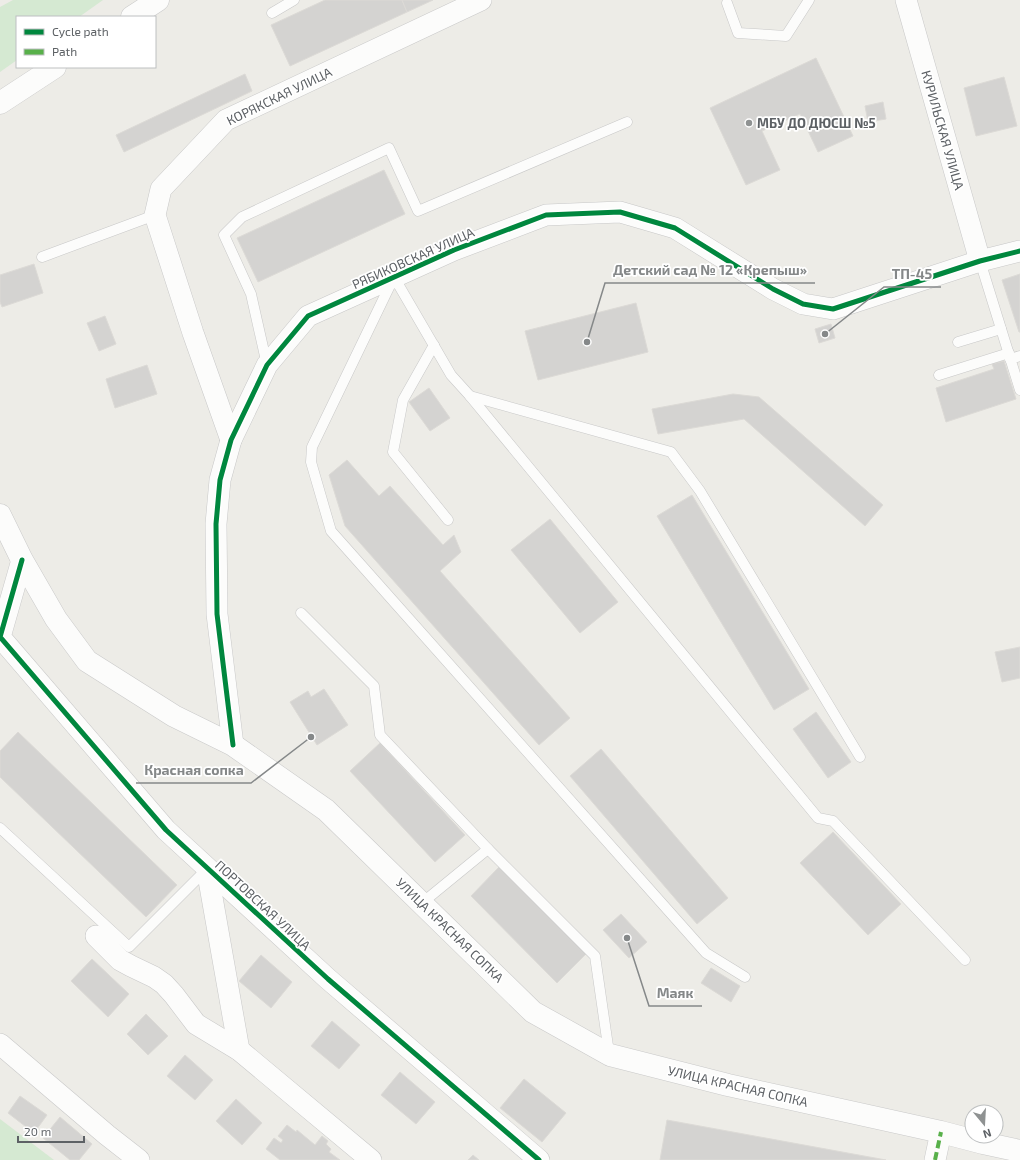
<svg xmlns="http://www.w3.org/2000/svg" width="1020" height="1160" viewBox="0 0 1020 1160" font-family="'Exo 2',sans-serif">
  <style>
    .green { fill: #d5e9d2 }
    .building { fill: #d4d3d1; stroke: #dcdad6 }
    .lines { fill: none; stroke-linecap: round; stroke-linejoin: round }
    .service-casing { stroke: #c8c8c8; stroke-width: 11 }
    .minor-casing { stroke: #c8c8c8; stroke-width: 22 }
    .secondary-casing { stroke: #c9c9c9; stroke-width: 23 }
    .service { stroke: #fcfcfb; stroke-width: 10 }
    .minor { stroke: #fcfcfb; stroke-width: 21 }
    .secondary { stroke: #fcfcfb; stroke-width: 22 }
    .quiet { stroke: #58b04a; stroke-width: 4; stroke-dasharray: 8 4; stroke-linecap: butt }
    .cycleway-casing { stroke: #fff; stroke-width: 8 }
    .cycleway { stroke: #00873e; stroke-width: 5 }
    .poi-dot { fill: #8f9292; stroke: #fff; stroke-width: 1.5 }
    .labels { text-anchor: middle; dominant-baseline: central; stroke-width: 3.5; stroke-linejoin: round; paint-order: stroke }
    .street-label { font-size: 13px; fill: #5d6165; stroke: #fff }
    .poi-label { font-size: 13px; font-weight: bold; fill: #5d6165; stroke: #fff; text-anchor: start }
    .leader { fill: none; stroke: #858889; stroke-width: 1.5 }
    .callout-dot { fill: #858889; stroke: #fff; stroke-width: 1.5 }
    .callout-label { font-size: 14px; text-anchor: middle; font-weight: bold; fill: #858889; stroke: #fff; stroke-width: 3.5; stroke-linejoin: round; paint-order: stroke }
  </style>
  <rect width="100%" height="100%" fill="#edece7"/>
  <g class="green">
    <polygon points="13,0 103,0 79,17 17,17 17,60 0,72 0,7"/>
    <polygon points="0,1119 54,1160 0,1160"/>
  </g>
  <g class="building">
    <polygon points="325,0 402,0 407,12 290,66 271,25"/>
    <polygon points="402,0 433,0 407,12"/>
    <polygon points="816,58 853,136 818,152 800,114 762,131 780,170 746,185 710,108"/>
    <polygon points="245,74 252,91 124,152 116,135"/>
    <polygon points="1004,77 1017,126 976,136 964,88"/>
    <polygon points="883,102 886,119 868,122 865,106"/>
    <polygon points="384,170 405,214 258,282 237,238"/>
    <polygon points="34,264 43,293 2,307 0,302 0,275"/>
    <polygon points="1020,274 1020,332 1019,332 1002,280"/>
    <polygon points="636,303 648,352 538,380 525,331"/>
    <polygon points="105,316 116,344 99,351 87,323"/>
    <polygon points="831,324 835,338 819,343 815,329"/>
    <polygon points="1004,361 1016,399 946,422 936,388 994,369 992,364"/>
    <polygon points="147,365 157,394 115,408 106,379"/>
    <polygon points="429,388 450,418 430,431 409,402"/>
    <polygon points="733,394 759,397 883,505 865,526 744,419 658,434 652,409"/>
    <polygon points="347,460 379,496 390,486 443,545 454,535 461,552 440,571 570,718 539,745 345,526 329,475"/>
    <polygon points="692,495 809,689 774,710 657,516"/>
    <polygon points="550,519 618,602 580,633 511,550"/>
    <polygon points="1020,647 1020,678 1002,682 995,652"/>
    <polygon points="324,689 348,725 317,745 290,702 308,691 311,697"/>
    <polygon points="816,712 851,762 828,778 793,729"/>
    <polygon points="18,732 177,885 146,917 0,777 0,751"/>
    <polygon points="380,743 465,835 435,862 350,771"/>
    <polygon points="601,749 728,898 697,924 570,776"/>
    <polygon points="833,832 901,904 868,935 800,863"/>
    <polygon points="499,867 586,954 557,983 471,896"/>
    <polygon points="621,914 647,942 629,958 603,930"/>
    <polygon points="261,955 292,982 271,1008 239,981"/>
    <polygon points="92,959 129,994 108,1017 71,981"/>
    <polygon points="711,968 740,986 731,1002 701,983"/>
    <polygon points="146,1014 168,1036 148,1055 127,1034"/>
    <polygon points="332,1021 360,1045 339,1069 311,1046"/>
    <polygon points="185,1055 213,1080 195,1100 167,1076"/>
    <polygon points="400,1072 435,1102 416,1124 381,1095"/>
    <polygon points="524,1079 566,1113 542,1142 500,1108"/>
    <polygon points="20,1096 47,1115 34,1133 8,1113"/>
    <polygon points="236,1099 262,1123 242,1145 216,1121"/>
    <polygon points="60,1117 92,1144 79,1160 70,1160 43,1138"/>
    <polygon points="667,1120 886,1160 660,1160"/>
    <polygon points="287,1125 296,1132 297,1130 315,1145 322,1136 328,1141 326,1144 331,1149 329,1152 340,1160 280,1160 266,1149 274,1138 281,1143 283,1140 278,1136"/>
    <polygon points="473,1155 479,1160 468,1160"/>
  </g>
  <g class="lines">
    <defs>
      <g id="service">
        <polyline points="727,3 738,33 786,36 809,0"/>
        <polyline points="272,13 294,0"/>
        <polyline points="42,257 155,215"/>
        <polyline points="980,261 1020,390"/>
        <polyline points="958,342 1001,329"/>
        <polyline points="434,345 403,400 393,452 448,520"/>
        <polyline points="1010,359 1020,356"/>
        <polyline points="267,365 251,294 224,235 242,217 389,148 418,211 627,122"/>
        <polyline points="939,375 1009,353"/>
        <polyline points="470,396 818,818 833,821 965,960"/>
        <polyline points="301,613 374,686 380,735 488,849 422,903"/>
        <polyline points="0,828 129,947 207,869"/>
        <polyline points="488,849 595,956 609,1053"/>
        <polyline points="745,977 706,953 331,531 311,462 312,447 394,277 451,375 470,396 671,452 700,491 860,757"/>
      </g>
      <g id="minor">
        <polyline points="906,0 980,261"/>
        <polyline points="231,440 193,333 155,215 161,189 226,120 481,0"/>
        <polyline points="22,560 0,637 166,830 328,979 539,1160"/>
        <polyline points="233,745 217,614 216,524 220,480 231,440 267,365 308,316 454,250 546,215 620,212 675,228 773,289 803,304 833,309 980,261 1020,251"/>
        <polyline points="207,869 239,1050"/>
        <polyline points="96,936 120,960 131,966 154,977 164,984 174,995 196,1024 239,1050 371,1160"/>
        <polyline points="0,1044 107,1135 139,1160"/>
        <polyline points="935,1160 941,1132"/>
      </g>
      <g id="secondary">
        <polyline points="132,17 158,0"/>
        <polyline points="0,103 55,67"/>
        <polyline points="0,515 22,560 56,619 87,661 174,716 233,745 326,810 533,1012 610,1055 728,1085 941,1132 983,1143 1020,1151"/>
      </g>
    </defs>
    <use href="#service" class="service-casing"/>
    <use href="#minor" class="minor-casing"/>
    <use href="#secondary" class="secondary-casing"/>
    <use href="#service" class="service"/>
    <use href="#minor" class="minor"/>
    <use href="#secondary" class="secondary"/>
    <polyline class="quiet" points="935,1160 941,1132"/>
    <defs>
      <g id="cycleway">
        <polyline points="22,560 0,637 166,830 328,979 539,1160"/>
        <polyline points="233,745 217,614 216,524 220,480 231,440 267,365 308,316 454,250 546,215 620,212 675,228 773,289 803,304 833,309 980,261 1020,251"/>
      </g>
    </defs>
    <use href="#cycleway" class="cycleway-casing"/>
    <use href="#cycleway" class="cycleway"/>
  </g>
  <circle class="poi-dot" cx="749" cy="123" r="4"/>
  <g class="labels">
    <g class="street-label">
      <text transform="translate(279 96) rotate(-26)">КОРЯКСКАЯ УЛИЦА</text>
      <text transform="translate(943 130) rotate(74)">КУРИЛЬСКАЯ УЛИЦА</text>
      <text transform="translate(413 258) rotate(-24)">РЯБИКОВСКАЯ УЛИЦА</text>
      <text transform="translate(263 905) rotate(43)">ПОРТОВСКАЯ УЛИЦА</text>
      <text transform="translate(450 930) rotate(44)">УЛИЦА КРАСНАЯ СОПКА</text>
      <text transform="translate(738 1086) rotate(13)">УЛИЦА КРАСНАЯ СОПКА</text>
    </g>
    <g class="poi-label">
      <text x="757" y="123">МБУ ДО ДЮСШ №5</text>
    </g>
  </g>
  <path class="leader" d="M587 342L605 283H815M825 334L884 287H941M311 737L251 783H136M627 938L649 1006H702"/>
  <g class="callout-dot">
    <circle cx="587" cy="342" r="4"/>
    <circle cx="825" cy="334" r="4"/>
    <circle cx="311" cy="737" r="4"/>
    <circle cx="627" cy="938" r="4"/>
  </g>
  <g class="callout-label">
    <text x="710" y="275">Детский сад № 12 «Крепыш»</text>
    <text x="912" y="279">ТП-45</text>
    <text x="194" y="775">Красная сопка</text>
    <text x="675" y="998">Маяк</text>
  </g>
  <rect x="16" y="16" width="140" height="52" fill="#ffffff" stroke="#bec0c1"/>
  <rect x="24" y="29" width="20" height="6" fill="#00873e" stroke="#bec0c1"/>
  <text x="52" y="36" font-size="12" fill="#5d6165">Cycle path</text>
  <rect x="24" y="49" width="20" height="6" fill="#58b04a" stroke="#bec0c1"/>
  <text x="52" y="56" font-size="12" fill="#5d6165">Path</text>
  <g transform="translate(984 1124) rotate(162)"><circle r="19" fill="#ffffff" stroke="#bec0c1"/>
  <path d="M0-3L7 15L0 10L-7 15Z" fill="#8f9292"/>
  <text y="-6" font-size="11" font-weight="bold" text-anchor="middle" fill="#5d6165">N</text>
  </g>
  <path d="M18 1136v6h66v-6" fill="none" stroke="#5d6165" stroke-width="2"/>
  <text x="24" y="1136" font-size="12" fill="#5d6165" stroke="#ffffff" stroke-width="3" paint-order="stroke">20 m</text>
</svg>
